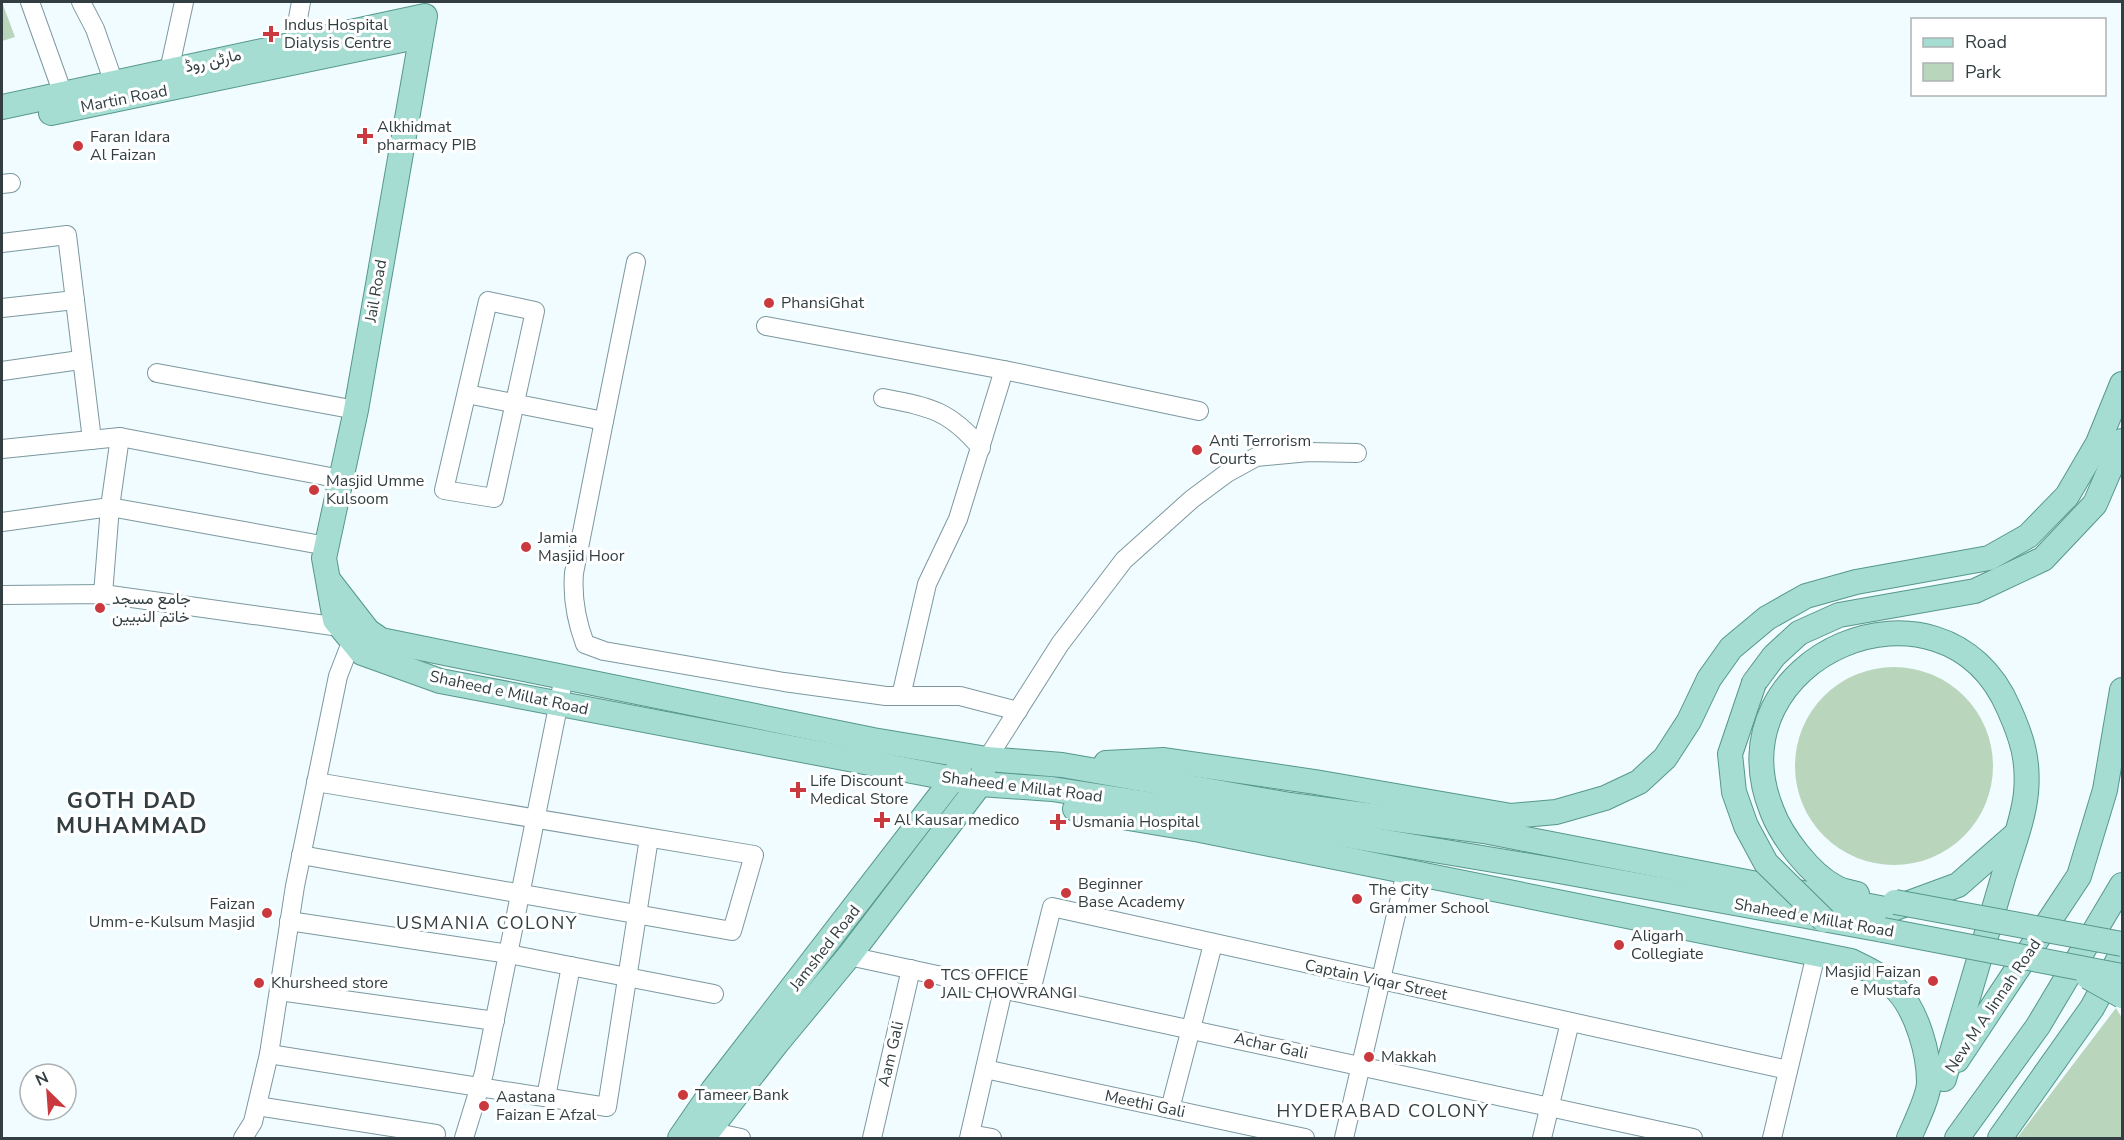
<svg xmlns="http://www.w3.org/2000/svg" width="2124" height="1140" viewBox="0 0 2124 1140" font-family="'Nunito Sans',Vazirmatn,sans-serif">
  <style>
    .green { fill: #b9d5bb }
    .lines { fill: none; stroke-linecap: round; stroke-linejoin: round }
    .minor-casing { stroke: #7c989f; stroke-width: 20 }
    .major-casing { stroke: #56978d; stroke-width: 26 }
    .minor { stroke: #fff; stroke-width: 18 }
    .major { stroke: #a6ddd3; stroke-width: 24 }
    .major-bridge-casing { stroke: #56978d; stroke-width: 26; stroke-linecap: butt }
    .major-bridge { stroke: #a6ddd3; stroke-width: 24 }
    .poi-dot { fill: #c9393e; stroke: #fff; stroke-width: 2 }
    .labels { text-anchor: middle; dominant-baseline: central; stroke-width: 6; stroke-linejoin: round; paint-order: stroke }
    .poi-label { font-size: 16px; fill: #323e41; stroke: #fff; text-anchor: start }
    .street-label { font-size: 16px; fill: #323e41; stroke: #fff }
    .neighbourhood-label { font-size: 18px; letter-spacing: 1.5px; fill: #323e41; stroke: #fff }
    .district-label { font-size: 22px; font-weight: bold; letter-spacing: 1.5px; fill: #323e41; stroke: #fff }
  </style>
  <rect width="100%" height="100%" fill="#f0fcff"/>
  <g class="green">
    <polygon points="2,2 15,37 2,41"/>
    <circle cx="1894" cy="766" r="99"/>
    <polygon points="2116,1008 2122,1018 2122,1138 2017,1138"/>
  </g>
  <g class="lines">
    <defs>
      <g id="minor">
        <polyline points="30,2 63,94"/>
        <polyline points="81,2 95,29 114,83"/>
        <polyline points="291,56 301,2"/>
        <polyline points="167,80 184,2"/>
        <polyline points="2,184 11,183"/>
        <polyline points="2,243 67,235 92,440"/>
        <polygon points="488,301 535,311 494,498 444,490"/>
        <polyline points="2,308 75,300"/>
        <polyline points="766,326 1004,370 1199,411"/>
        <polyline points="2,371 80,360"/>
        <polyline points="157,373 356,410"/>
        <polyline points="467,394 604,421 636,262"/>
        <path d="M883,398C930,407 949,410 981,448"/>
        <path d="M604,421L574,573C572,598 576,620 585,644L604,651L784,682L886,696H960L1018,711"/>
        <polyline points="2,449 120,437 341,479"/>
        <polyline points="2,522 110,507 327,546"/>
        <polyline points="103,594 110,507 120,437"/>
        <polyline points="2,595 103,594 340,627"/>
        <polyline points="901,696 927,584 958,519 1004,370"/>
        <polyline points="987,759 1060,644 1124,560 1192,499 1227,473 1256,457 1309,452 1357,453"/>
        <polyline points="301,855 732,931 754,855 316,782"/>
        <polyline points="289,921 509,954 714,994"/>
        <polyline points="849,956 1693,1138"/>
        <polyline points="279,991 495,1021"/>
        <polyline points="1030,995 1052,907 1788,1070"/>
        <polyline points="269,1054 607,1107 649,838"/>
        <polyline points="985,1069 1305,1138"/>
        <polyline points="546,1097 571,966"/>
        <polyline points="257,1106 436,1134"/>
        <polyline points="1170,1109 1213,944"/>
        <polyline points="708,1131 741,1138"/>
        <polyline points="970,1134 992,1138"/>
        <polyline points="243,1138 253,1122 269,1054 295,886 338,676 352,640"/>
        <polyline points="464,1138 484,1073 564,677"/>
        <polyline points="872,1138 911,969"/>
        <polyline points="969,1138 1003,990"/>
        <polyline points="1344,1138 1406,872"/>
        <polyline points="1542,1138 1570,1022"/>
        <polyline points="1772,1138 1816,954"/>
      </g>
      <g id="major">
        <polyline points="2,107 425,16 356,410 324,558 335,620 362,653 440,681 980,784 1052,789 1308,829 1548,869 1883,930"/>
        <polyline points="51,113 421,36"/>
        <polyline points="330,582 368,631 381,640 873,740 987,759 1062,765 1290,805 1484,831 1890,910 1958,885 2015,835"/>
        <polyline points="1754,683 1774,656 1799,633 1839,615 1975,591 2043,559 2095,504 2122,441"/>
        <polyline points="1106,763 1164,760 1315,782 1511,816 1556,812 1605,798 1639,782 1665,758 1689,721 1709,679 1731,648 1767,618 1806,596 1856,582 1989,558 2028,536 2067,496 2098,443 2122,384"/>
        <path d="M1075,809L1200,830L1851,961C1867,969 1885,977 1898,991C1917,1012 1929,1053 1929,1082C1929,1096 1915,1124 1909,1138"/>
        <path d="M1857,894C1850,892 1841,891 1835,887C1810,874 1782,837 1772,811C1709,656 1944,557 2009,709C2022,738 2029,760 2026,793C2023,823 2009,856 2001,885C1982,950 1963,1014 1944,1079"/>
        <polyline points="1957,1060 2079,876 2105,790 2122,690"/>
        <polyline points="680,1138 713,1090 953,779 959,767"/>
        <polyline points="703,1138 777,1043 849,956 980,784 983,773"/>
        <polyline points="1957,1138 2038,1026 2122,885"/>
        <polyline points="2000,1138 2092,1008 2122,953"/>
      </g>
    </defs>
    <use href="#minor" class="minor-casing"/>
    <use href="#major" class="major-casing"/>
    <use href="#minor" class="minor"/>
    <use href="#major" class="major"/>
    <defs>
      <g id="major-bridge">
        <polyline points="1754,683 1730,754 1734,792 1746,826 1766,863 1824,920"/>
        <polyline points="1895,902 2122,944"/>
        <polyline points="1883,930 2122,976"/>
        <polyline points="2088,977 2122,996"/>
      </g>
    </defs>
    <use href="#major-bridge" class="major-bridge-casing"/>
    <use href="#major-bridge" class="major-bridge"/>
  </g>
  <g class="poi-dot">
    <path d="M268 25h6v6h6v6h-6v6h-6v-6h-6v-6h6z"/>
    <path d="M362 127h6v6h6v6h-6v6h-6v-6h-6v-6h6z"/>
    <circle cx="78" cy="146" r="6"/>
    <circle cx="769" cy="303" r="6"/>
    <circle cx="1197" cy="450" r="6"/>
    <circle cx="314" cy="490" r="6"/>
    <circle cx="526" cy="547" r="6"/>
    <circle cx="100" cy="608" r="6"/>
    <path d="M795 781h6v6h6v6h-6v6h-6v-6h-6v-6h6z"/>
    <path d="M879 811h6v6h6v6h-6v6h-6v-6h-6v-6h6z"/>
    <path d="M1055 813h6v6h6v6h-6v6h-6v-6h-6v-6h6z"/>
    <circle cx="1066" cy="893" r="6"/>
    <circle cx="1357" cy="899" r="6"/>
    <circle cx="267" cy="913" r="6"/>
    <circle cx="1619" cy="945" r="6"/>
    <circle cx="1933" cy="981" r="6"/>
    <circle cx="259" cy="983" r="6"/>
    <circle cx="929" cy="984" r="6"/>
    <circle cx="1369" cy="1057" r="6"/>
    <circle cx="683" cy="1095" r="6"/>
    <circle cx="484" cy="1106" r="6"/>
  </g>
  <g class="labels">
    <g class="poi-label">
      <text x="284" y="25">Indus Hospital<tspan x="284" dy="18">Dialysis Centre</tspan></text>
      <text x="377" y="127">Alkhidmat<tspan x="377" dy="18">pharmacy PIB</tspan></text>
      <text x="90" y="137">Faran Idara<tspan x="90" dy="18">Al Faizan</tspan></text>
      <text x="781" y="303">PhansiGhat</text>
      <text x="1209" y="441">Anti Terrorism<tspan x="1209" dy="18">Courts</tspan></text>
      <text x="326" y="481">Masjid Umme<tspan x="326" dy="18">Kulsoom</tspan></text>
      <text x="538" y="538">Jamia<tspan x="538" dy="18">Masjid Hoor</tspan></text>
      <text x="112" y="599">جامع مسجد<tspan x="112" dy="18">خاتم النبیین</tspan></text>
      <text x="810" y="781">Life Discount<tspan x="810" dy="18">Medical Store</tspan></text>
      <text x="894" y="820">Al Kausar medico</text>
      <text x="1072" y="822">Usmania Hospital</text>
      <text x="1078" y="884">Beginner<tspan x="1078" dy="18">Base Academy</tspan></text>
      <text x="1369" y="890">The City<tspan x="1369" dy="18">Grammer School</tspan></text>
      <text x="255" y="904" text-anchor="end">Faizan<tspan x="255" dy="18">Umm-e-Kulsum Masjid</tspan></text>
      <text x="1631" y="936">Aligarh<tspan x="1631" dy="18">Collegiate</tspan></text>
      <text x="1921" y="972" text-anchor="end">Masjid Faizan<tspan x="1921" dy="18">e Mustafa</tspan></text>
      <text x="941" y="975">TCS OFFICE<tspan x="941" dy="18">JAIL CHOWRANGI</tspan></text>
      <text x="271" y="983">Khursheed store</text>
      <text x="1381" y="1057">Makkah</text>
      <text x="695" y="1095">Tameer Bank</text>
      <text x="496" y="1097">Aastana<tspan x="496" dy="18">Faizan E Afzal</tspan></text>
    </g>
    <g class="street-label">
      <text transform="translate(213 61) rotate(-13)">مارٹن روڈ</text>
      <text transform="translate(124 99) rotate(-11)">Martin Road</text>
      <text transform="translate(376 291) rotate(-80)">Jail Road</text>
      <text transform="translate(509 693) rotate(12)">Shaheed e Millat Road</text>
      <text transform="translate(1022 787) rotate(7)">Shaheed e Millat Road</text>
      <text transform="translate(1814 918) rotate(10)">Shaheed e Millat Road</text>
      <text transform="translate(825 948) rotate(-52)">Jamshed Road</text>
      <text transform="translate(1376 980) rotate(12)">Captain Viqar Street</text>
      <text transform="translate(1993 1006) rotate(-56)">New M A Jinnah Road</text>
      <text transform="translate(1271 1046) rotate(12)">Achar Gali</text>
      <text transform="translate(891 1054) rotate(-77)">Aam Gali</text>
      <text transform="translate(1145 1104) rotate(12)">Meethi Gali</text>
    </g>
    <g class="neighbourhood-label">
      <text x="487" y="923">USMANIA COLONY</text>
      <text x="1383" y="1111">HYDERABAD COLONY</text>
    </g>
    <g class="district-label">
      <text x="132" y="801">GOTH DAD<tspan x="132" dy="25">MUHAMMAD</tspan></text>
    </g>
  </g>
  <rect width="2124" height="1140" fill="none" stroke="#323e41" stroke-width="6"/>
  <rect x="1911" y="18" width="195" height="78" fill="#ffffff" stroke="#adb2b3" stroke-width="1.5"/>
  <rect x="1923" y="38" width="30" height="9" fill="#a6ddd3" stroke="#adb2b3" stroke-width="1.5"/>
  <text x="1965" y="48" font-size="18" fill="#323e41">Road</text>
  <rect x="1923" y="63" width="30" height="18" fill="#b9d5bb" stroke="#adb2b3" stroke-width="1.5"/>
  <text x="1965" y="78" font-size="18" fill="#323e41">Park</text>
  <g transform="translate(48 1092) rotate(335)"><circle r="28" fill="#ffffff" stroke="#adb2b3" stroke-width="1.5"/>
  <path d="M0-4.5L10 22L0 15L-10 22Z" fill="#c9393e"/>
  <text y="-9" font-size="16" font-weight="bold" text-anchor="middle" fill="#323e41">N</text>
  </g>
</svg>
